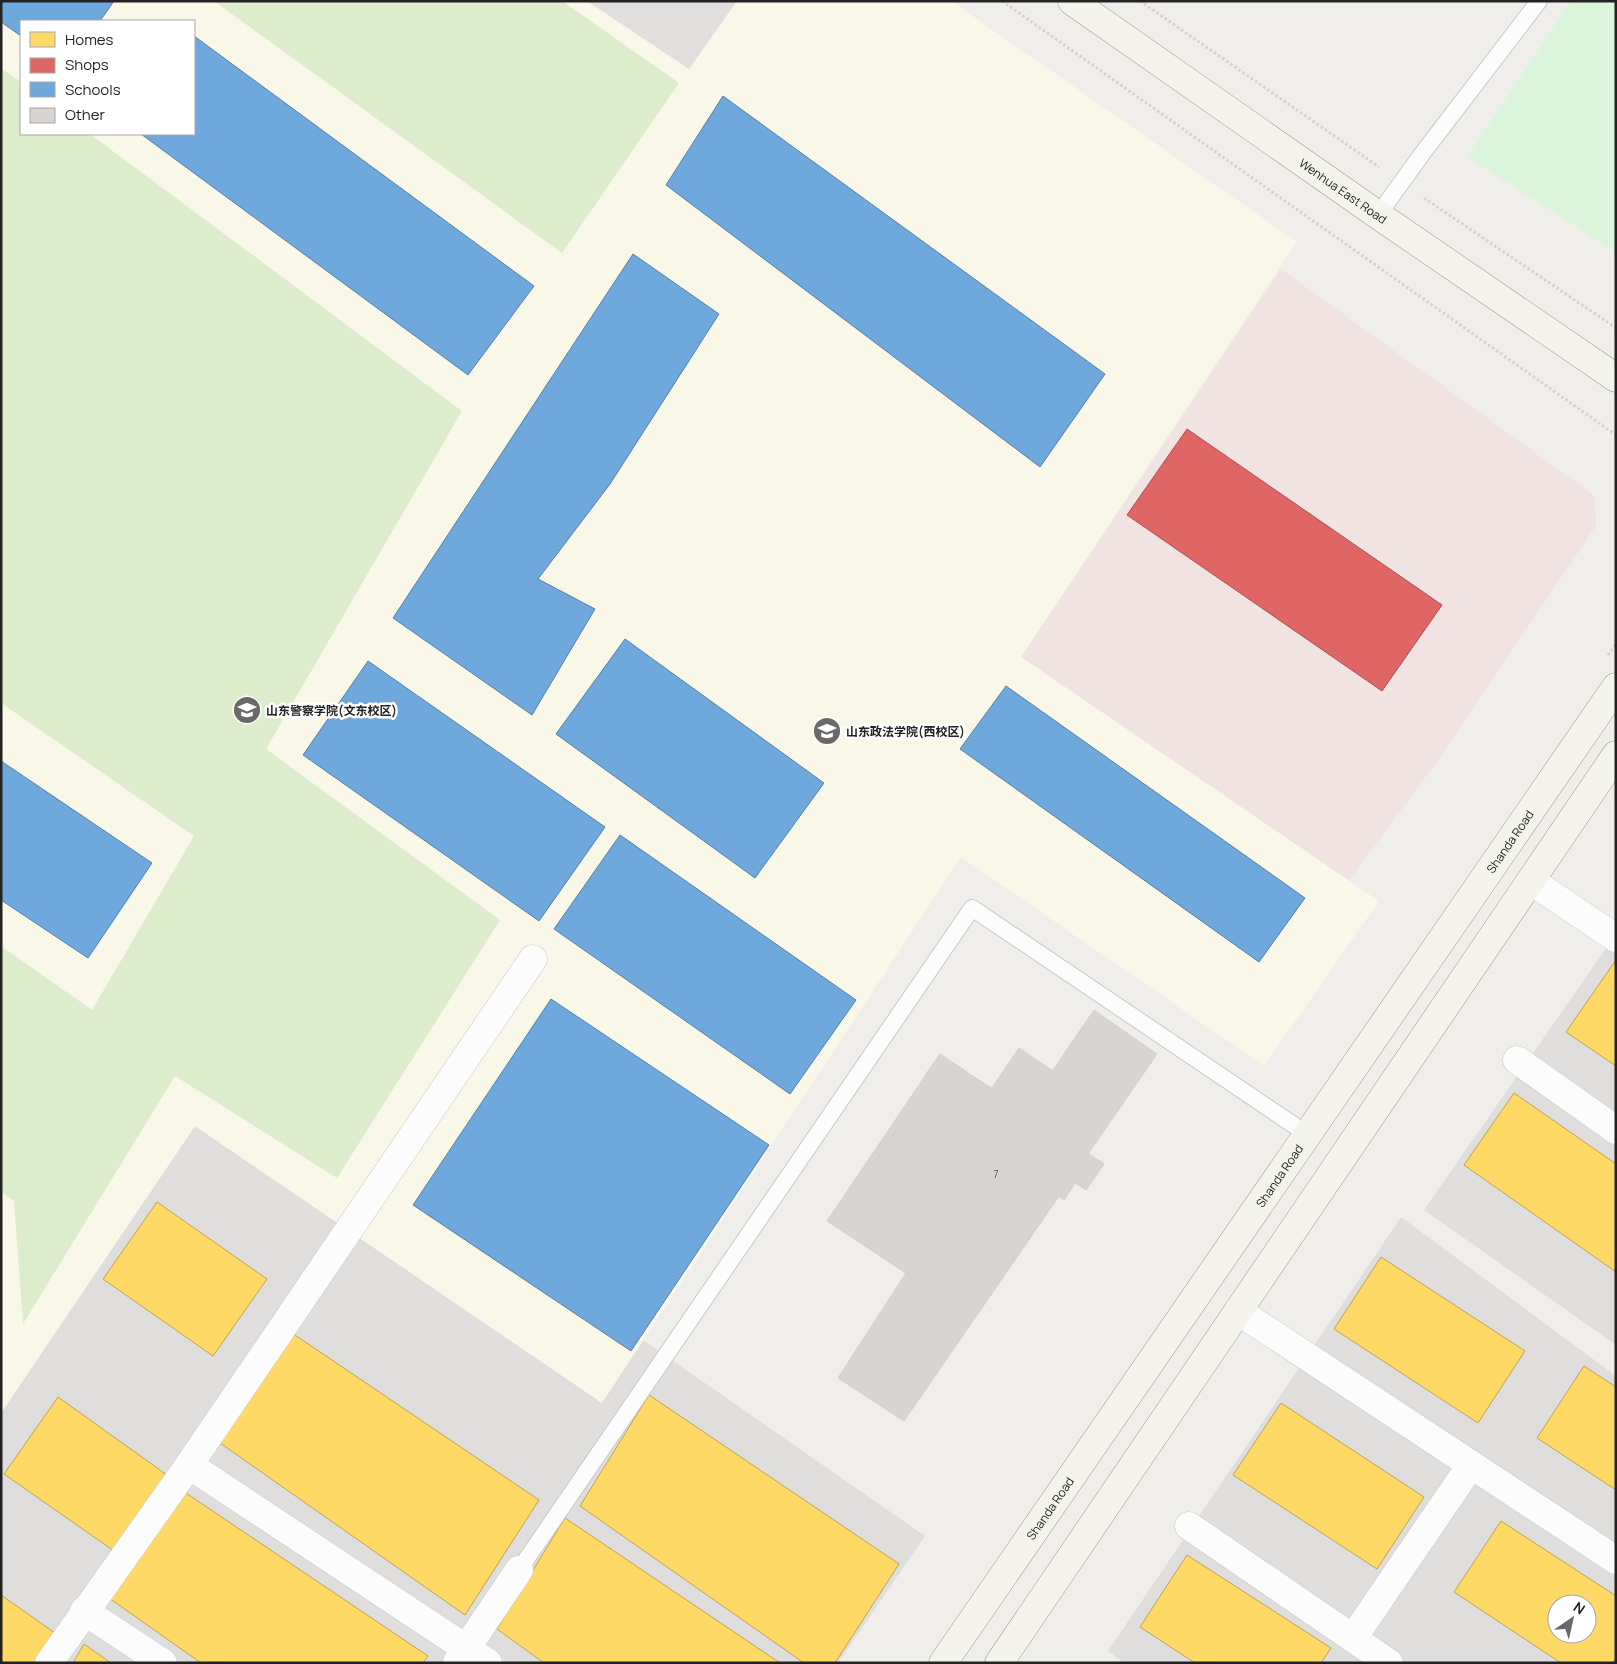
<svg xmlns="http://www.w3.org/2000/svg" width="1617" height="1664" viewBox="0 0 1617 1664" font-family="Manrope,'Noto Sans SC',sans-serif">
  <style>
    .residential { fill: #dfdedc; fill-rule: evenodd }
    .commercial { fill: #f1e3e1 }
    .education { fill: #f8f7e8; fill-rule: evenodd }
    .grass { fill: #ddeccb }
    .park { fill: #daf5da }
    .parking { fill: #e0dfde }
    .homes { fill: #ffd966; stroke: #bda252; fill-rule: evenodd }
    .shops { fill: #e06666; stroke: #a75252 }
    .schools { fill: #6fa8dc; stroke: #5880a4 }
    .building { fill: #d7d4d2; stroke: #d3d0cc }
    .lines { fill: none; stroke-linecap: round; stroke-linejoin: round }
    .lane-casing { stroke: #c9c8c7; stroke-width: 18 }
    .street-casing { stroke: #c9c8c7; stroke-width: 29 }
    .secondary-casing { stroke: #999a82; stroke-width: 29 }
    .path { stroke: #dccecd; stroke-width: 3; stroke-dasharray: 2.5 2.5; stroke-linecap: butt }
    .lane { stroke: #fdfcfc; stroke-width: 16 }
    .street { stroke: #fdfcfc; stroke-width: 28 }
    .secondary { stroke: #f4f4ed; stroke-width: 28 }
    .labels { text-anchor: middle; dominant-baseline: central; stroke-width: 5; stroke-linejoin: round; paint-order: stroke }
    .number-label { font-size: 10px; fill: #4f4e4e }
    .street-label { font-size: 12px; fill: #222; stroke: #fff }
    .poi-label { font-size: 12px; font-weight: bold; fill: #222; stroke: #fff; text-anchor: start }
  </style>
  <rect width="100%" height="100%" fill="#f0eeeb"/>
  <g class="residential">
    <polygon points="1616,934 1616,1345 1424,1210"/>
    <polygon points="195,1126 601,1402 643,1340 925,1536 838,1663 1,1663 1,1413"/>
    <path d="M1401,1217L1616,1376V1663H1124L1108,1651ZM1557,1604H1587V1634H1557Z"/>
  </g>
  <polygon class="commercial" points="1281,269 1595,496 1596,526 1444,752 1349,881 1021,657"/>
  <path class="education" d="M1,1H951L1297,242L1021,657L1379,901L1264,1066L961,857L602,1403L195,1126L1,1413ZM21,21H194V134H21Z"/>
  <g class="grass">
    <polygon points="214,1 562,1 679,83 562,253"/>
    <polygon points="1,68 21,82 21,134 90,134 462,411 266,749 500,920 337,1178 175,1076 23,1324 14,1201 1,1192 1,946 92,1010 194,836 1,703"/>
  </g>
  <polygon class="park" points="1571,1 1616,1 1616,252 1467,157"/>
  <polygon class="parking" points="587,1 737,1 689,69"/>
  <g class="homes">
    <polygon points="1616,960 1616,1066 1566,1032"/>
    <polygon points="1514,1093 1616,1164 1616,1272 1464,1165"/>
    <polygon points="157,1202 267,1279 213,1356 103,1279"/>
    <polygon points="1381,1257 1525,1351 1478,1423 1334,1329"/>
    <polygon points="289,1331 539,1500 465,1615 220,1443"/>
    <polygon points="1584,1366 1616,1387 1616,1490 1537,1438"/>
    <polygon points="649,1395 899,1564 835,1663 804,1663 580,1506"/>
    <polygon points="58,1397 167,1475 114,1551 4,1474"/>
    <polygon points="1281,1403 1424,1497 1377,1569 1233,1475"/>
    <polygon points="177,1487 428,1656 423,1663 201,1663 109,1598"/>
    <polygon points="565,1518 780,1663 544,1663 497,1629"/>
    <path d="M1501,1521L1616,1596V1658L1612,1663H1561L1454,1592ZM1557,1604H1587V1634H1557Z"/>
    <polygon points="1187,1555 1331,1648 1321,1663 1195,1663 1140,1627"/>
    <polygon points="1,1595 55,1633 34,1663 1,1663"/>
    <polygon points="84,1644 111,1663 73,1663"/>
  </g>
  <polygon class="shops" points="1187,429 1442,605 1382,691 1127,515"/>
  <g class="schools">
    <polygon points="1,1 114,1 100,21 21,21 21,36 1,22"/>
    <polygon points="194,36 534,286 468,375 141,134 194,134"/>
    <polygon points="723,96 1105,374 1040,467 666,185"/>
    <polygon points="633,254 719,314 610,484 538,579 595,609 532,715 393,618"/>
    <polygon points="625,639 824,783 755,878 556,734"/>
    <polygon points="368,661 605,827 539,921 303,755"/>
    <polygon points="1006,686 1305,898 1259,962 960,749"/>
    <polygon points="1,761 152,863 88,958 1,900"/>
    <polygon points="620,835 856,1000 790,1094 554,929"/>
    <polygon points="551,999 769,1145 631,1351 413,1205"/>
  </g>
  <g class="building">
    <polygon points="1094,1010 1157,1054 904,1421 838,1378 906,1273 827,1221 940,1054 1025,1111"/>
    <polygon points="1019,1048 1078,1088 1051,1128 1104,1164 1086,1190 1075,1183 1064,1200 1058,1196 1014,1259 984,1238 965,1266 980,1277 963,1302 934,1283 929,1289 864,1244 867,1238 855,1230 884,1188 901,1199 911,1185 876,1160 900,1125 914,1135 922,1123 941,1137 954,1118 923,1097 935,1080 926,1074 940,1054 991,1089"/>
  </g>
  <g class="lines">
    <defs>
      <g id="lane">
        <polyline points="1378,215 1422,154 1539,1"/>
        <polyline points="519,1570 972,908 1307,1134"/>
      </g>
      <g id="street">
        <polyline points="1531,881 1616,938"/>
        <polyline points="1517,1060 1616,1130"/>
        <polyline points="1238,1311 1616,1560"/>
        <polyline points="189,1465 488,1663"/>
        <polyline points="1189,1526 1389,1663"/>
        <polyline points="84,1611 163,1663"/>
        <polyline points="1353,1638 1471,1465"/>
        <polyline points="457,1662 519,1570"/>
        <polyline points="49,1663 189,1465 533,959"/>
      </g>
      <g id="secondary">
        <path id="s1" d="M1072,1L1378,215L1616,378"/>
        <path id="s2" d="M943,1663L1616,687"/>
        <polyline points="999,1663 1616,755"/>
      </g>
    </defs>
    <use href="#lane" class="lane-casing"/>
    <use href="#street" class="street-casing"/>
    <use href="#secondary" class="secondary-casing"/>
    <g class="path">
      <polyline points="1002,1 1616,435"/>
      <polyline points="1140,1 1379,167"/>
      <polyline points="1424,198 1616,328"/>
      <polyline points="1608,655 1616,644"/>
    </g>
    <use href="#lane" class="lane"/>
    <use href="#street" class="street"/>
    <use href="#secondary" class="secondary"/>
  </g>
  <defs>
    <symbol id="university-disc" viewBox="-11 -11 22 22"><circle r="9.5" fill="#6a6968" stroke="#fff"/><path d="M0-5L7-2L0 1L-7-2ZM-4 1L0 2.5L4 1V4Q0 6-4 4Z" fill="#fff"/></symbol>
  </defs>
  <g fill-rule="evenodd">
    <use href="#university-disc" x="231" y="694" width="32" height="32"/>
    <use href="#university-disc" x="811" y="715" width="32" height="32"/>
  </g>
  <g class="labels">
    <g class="number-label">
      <text x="996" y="1174">7</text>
    </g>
    <g class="street-label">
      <text stroke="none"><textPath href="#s1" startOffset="331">Wenhua East Road</textPath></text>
      <text stroke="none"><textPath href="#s2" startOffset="998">Shanda Road</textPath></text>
      <text stroke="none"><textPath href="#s2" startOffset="592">Shanda Road</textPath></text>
      <text stroke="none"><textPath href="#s2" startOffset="188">Shanda Road</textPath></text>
    </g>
    <g class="poi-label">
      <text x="266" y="710">山东警察学院(文东校区)</text>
      <text x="846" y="731">山东政法学院(西校区)</text>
    </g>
  </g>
  <rect width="1617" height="1664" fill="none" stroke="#222222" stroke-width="5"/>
  <rect x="20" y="20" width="175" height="115" fill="#ffffff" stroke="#a7a7a7"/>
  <rect x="30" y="32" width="25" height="15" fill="#ffd966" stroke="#a7a7a7"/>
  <text x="65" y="45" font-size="15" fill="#222222">Homes</text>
  <rect x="30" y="58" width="25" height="15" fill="#e06666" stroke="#a7a7a7"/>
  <text x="65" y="70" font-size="15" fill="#222222">Shops</text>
  <rect x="30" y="82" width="25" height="15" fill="#6fa8dc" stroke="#a7a7a7"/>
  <text x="65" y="95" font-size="15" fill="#222222">Schools</text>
  <rect x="30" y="108" width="25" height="15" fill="#d7d4d2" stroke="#a7a7a7"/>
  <text x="65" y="120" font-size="15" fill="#222222">Other</text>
  <g transform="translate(1572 1619) rotate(34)"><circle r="24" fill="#ffffff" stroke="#a7a7a7"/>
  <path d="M0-4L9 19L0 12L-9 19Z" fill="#6a6968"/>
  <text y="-8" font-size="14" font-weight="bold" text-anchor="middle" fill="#222222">N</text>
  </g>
</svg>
